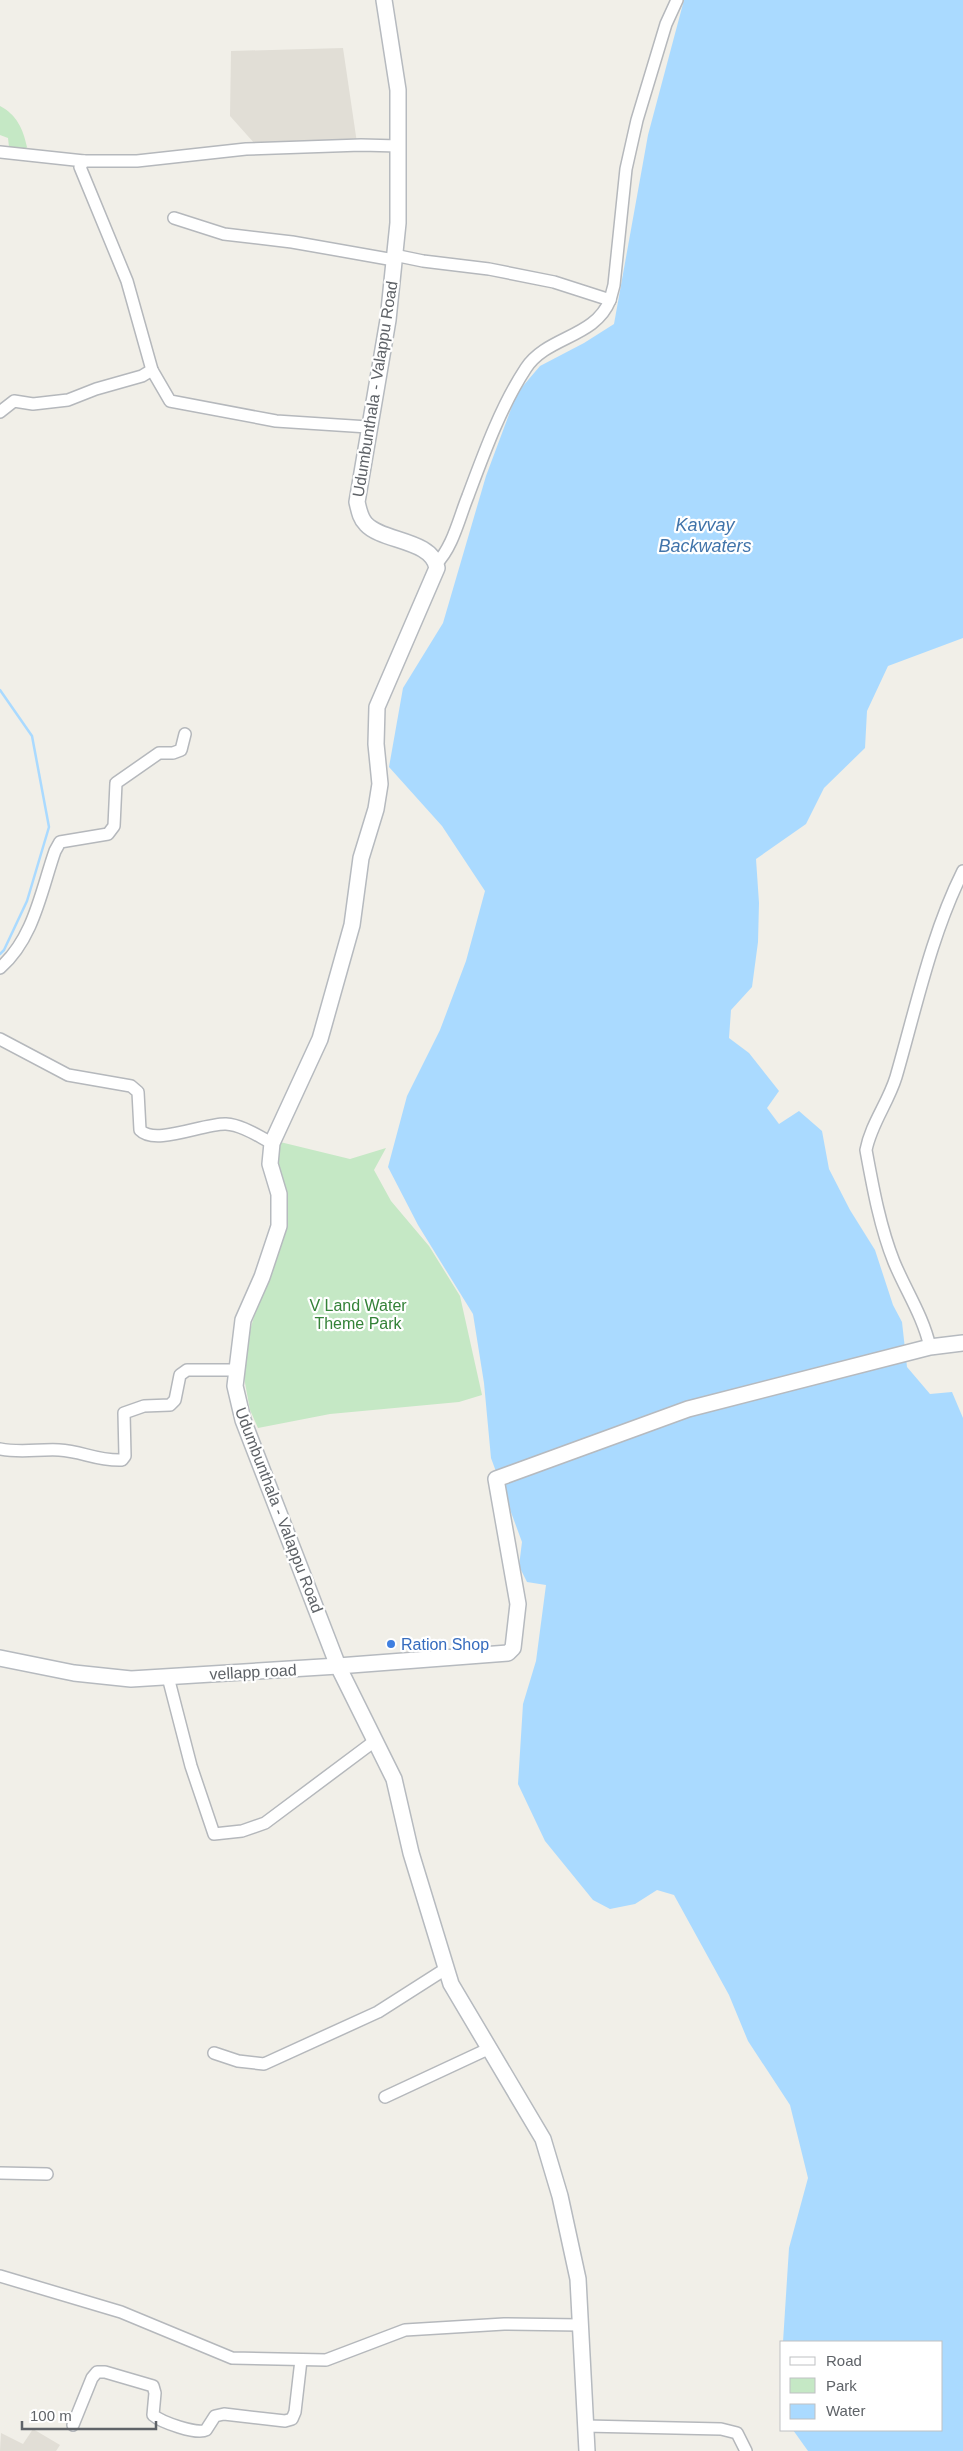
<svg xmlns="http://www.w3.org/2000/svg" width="963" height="2451" viewBox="0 0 963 2451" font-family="Arial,sans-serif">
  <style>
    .education { fill: #e1ded6 }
    .green { fill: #c5e8c5 }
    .water { fill: #aadaff }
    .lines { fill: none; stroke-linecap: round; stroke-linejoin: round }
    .stream { stroke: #aadaff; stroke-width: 2.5 }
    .street-casing { stroke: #b5b8bc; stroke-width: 14 }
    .secondary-casing { stroke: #b6babf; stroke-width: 18 }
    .street { stroke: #fff; stroke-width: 11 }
    .secondary { stroke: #fff; stroke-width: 15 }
    .shop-dot { fill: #3f7fe0; stroke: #fff; stroke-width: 2 }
    .labels { text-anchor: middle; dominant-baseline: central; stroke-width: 4.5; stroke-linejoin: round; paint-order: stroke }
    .street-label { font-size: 16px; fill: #5f6368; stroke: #fff }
    .park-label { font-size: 16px; fill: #348238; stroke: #fff }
    .shop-label { font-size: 16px; fill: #366cbe; stroke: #fff; text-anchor: start }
    .water-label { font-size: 18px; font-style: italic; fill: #4174aa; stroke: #fff }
  </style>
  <rect width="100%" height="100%" fill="#f1efe8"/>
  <g class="education">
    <polygon points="343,48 357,143 255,144 230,116 231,51"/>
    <polygon points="33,2429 60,2445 56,2451 0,2451 1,2433 23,2444"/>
  </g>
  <g class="green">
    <path d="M0,106C17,115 23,129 27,147L25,150L12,149L9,147L8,138L0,135Z"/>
    <polygon points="276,1141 350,1159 386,1148 374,1170 391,1201 429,1246 460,1296 482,1395 459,1402 330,1414 258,1428 250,1410 243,1372 243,1355 259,1299 279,1245"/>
  </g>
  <polygon class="water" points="684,0 963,0 963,638 888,666 867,711 865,748 824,788 806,824 756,859 759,903 758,942 752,987 731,1010 729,1038 749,1053 779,1091 767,1108 779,1124 799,1111 822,1131 829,1169 850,1210 875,1250 893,1305 902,1322 907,1367 930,1394 952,1392 963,1418 963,2451 808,2451 793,2430 942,2430 942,2342 783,2342 789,2248 808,2178 790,2105 748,2041 729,1995 674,1895 657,1890 635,1904 610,1909 593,1900 545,1841 518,1784 523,1704 536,1661 546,1585 527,1582 519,1566 522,1542 491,1458 484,1383 473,1314 418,1225 388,1167 407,1096 440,1030 466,961 485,891 442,826 389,767 403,688 443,623 486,476 517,393 540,366 584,343 614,324 648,135"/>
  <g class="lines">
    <polyline class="stream" points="0,690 32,736 49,827 27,901 4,950 0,954"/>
    <defs>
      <g id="street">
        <polyline points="0,152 84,161"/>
        <polyline points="174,218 224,234 292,242 394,260"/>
        <polyline points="394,255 423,261 489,269 554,282 610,300 614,285 626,169 637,120 666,24 677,0"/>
        <polyline points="152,370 127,281 80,167 84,161 137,161 246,149 361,145 399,146"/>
        <polyline points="0,412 14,401 33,404 68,400 96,389 142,376 152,370 170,401 276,421 368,427"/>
        <path d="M436,564C453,547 459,518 468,496C484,453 501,406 526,368C547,336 595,338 610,300"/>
        <path d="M0,968C34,938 41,891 55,851L60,842L108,834L114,826L116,783L159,753H173L181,750L185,734"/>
        <path d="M0,1039L68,1075L131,1086L138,1092L140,1130C155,1146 204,1123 226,1124C242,1125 258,1136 272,1143"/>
        <path d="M930,1347C923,1316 906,1291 894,1262C880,1227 873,1188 866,1150C871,1124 888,1103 896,1077C916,1008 931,935 963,871"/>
        <path d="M0,1449C20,1453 39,1449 59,1450C82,1451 96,1461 122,1460L125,1456L124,1413L144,1406L170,1405L175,1400L180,1375L187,1370H236"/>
        <polyline points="168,1677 191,1766 214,1834 242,1831 265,1823 376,1740"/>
        <polyline points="214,2053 238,2061 264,2064 378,2012 447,1968"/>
        <polyline points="385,2097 488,2049"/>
        <polyline points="0,2173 47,2174"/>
        <polyline points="0,2276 121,2312 232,2358 326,2360 405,2330 504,2324 580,2325"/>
        <path d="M73,2425L92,2378L97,2372H105L153,2386L155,2393L153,2415C161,2422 197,2435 206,2430L215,2416L224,2414L285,2421L292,2419L295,2412L301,2360"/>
        <polyline points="585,2426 721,2429 737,2433 746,2451"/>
      </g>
      <g id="secondary">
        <path d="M384,0L398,90V223L388,320L357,502C359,510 360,518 366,524C382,542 432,539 437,568L377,707L376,744L380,784L376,809L361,858L352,925L320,1039L272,1143L270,1164L279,1194V1226L262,1277L243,1320L235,1386L243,1420L338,1666L394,1779L411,1853L451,1984L543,2139L560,2196L578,2279L587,2451"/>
        <polyline points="0,1658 74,1673 131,1679 338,1666 508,1653 513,1648 518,1604 496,1479 688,1409 930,1347 963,1343"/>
      </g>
    </defs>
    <use href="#street" class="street-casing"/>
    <use href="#secondary" class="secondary-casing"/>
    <use href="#street" class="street"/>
    <use href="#secondary" class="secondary"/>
  </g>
  <circle class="shop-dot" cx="391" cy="1644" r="5"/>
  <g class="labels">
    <g class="street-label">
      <text transform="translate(375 389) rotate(-81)">Udumbunthala - Valappu Road</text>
      <text transform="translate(279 1510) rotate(69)">Udumbunthala - Valappu Road</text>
      <text transform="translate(253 1672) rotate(-3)">vellapp road</text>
    </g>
    <g class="park-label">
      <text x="358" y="1305">V Land Water<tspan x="358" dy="18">Theme Park</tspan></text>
    </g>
    <g class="shop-label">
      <text x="401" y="1644">Ration Shop</text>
    </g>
    <g class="water-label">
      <text x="705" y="525">Kavvay<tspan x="705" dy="21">Backwaters</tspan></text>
    </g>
  </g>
  <rect x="780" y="2341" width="162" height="90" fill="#ffffff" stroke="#bfc1c3"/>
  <rect x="790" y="2357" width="25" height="8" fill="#ffffff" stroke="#bfc1c3"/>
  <text x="826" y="2366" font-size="15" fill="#5f6368">Road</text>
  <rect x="790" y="2378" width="25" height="15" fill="#c5e8c5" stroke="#bfc1c3"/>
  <text x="826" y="2391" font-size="15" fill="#5f6368">Park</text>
  <rect x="790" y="2404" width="25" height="15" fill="#aadaff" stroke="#bfc1c3"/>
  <text x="826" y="2416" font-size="15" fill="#5f6368">Water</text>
  <path d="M22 2421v8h134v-8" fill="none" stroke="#5f6368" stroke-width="2.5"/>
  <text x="30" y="2421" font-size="15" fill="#5f6368" stroke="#ffffff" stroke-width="4" paint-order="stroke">100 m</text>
</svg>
